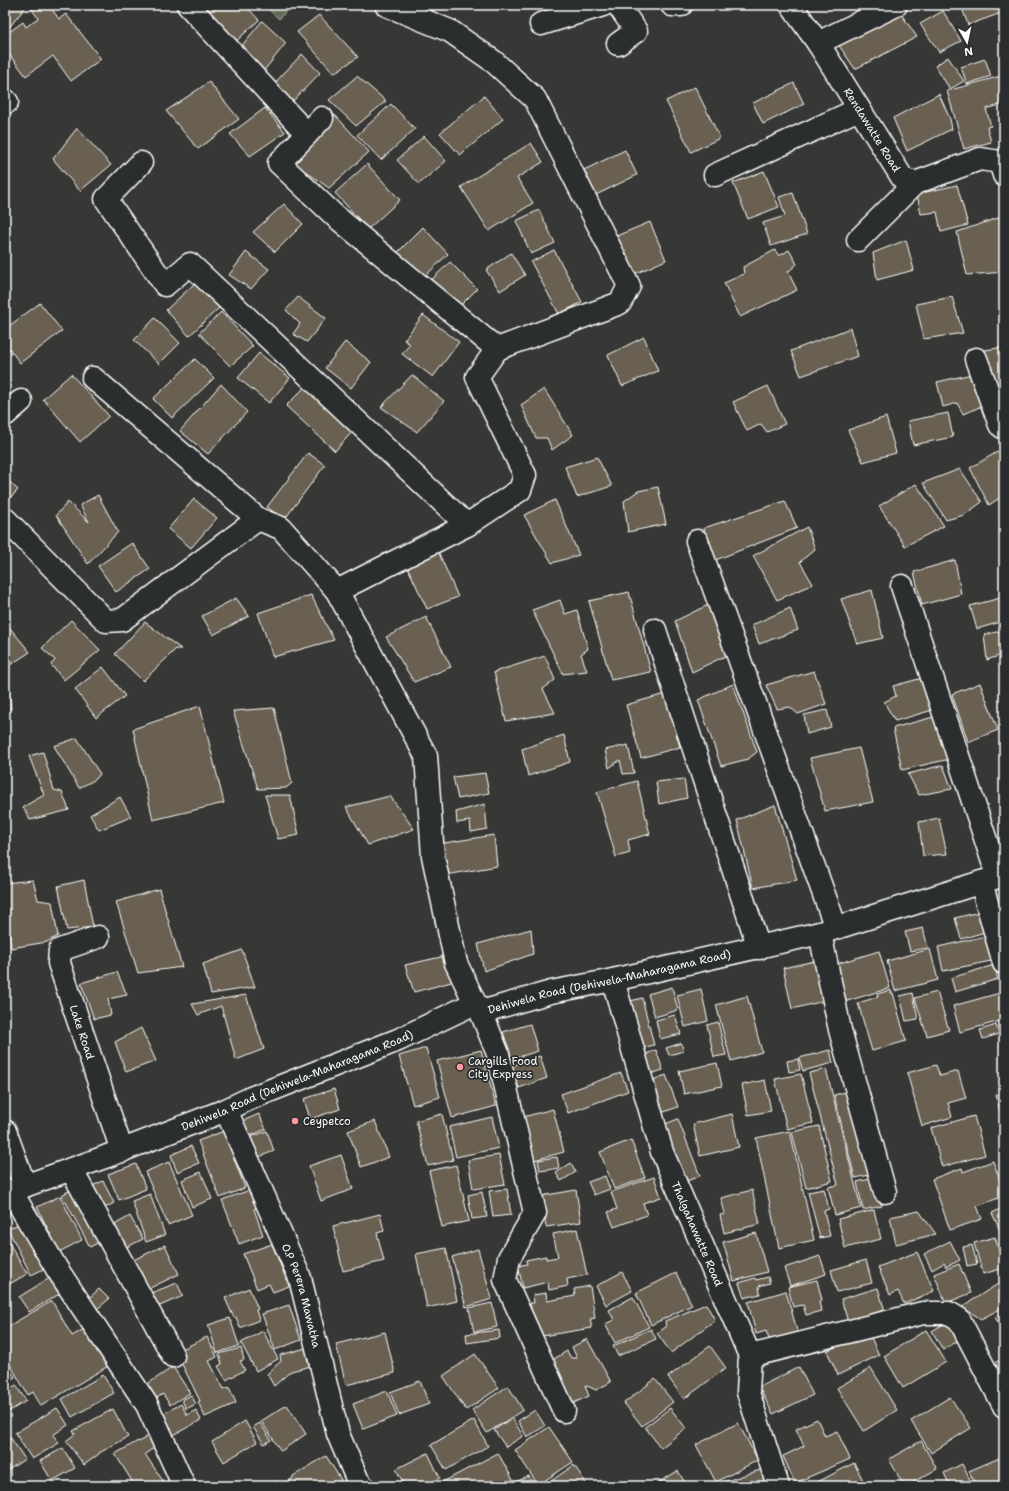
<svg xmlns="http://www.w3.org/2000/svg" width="1009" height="1491" viewBox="0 0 1009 1491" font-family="'Shantell Sans',sans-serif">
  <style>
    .green { fill: #5f6e57; stroke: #afb6ab }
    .building { fill: #696051; stroke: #fff }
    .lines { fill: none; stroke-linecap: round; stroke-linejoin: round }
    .minor-casing { stroke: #fff; stroke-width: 25 }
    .major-casing { stroke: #fff; stroke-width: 25 }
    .minor { stroke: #2a2d2e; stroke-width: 22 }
    .major { stroke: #2a2d2e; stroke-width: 22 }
    .poi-dot { fill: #ff9aa2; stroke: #2a2d2e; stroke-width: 1.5 }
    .labels { text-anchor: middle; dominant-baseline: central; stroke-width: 3.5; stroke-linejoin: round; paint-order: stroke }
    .street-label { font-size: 11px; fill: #fff; stroke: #2a2d2e }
    .poi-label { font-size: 11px; fill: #fff; stroke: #2a2d2e; text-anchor: start }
  </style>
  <rect width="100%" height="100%" fill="#373735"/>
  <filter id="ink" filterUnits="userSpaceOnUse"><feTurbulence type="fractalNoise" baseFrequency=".025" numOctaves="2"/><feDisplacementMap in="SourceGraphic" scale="8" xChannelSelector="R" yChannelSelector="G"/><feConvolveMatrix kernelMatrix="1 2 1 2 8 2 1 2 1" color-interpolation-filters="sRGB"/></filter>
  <g filter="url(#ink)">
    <polygon class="green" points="264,5 292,5 279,19"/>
    <g class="building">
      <polygon points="5,5 27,5 8,29 5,27"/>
      <polygon points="35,5 49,5 59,19 66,14 101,59 71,81 53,56 26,76 5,49 5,35 23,22 26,27 38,18 31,8"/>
      <polygon points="195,5 245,5 259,20 232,45"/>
      <polygon points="420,5 438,5 431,13"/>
      <polygon points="961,5 1004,5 1004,12 968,25"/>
      <polygon points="899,11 917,37 855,69 838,44"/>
      <polygon points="943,11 961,41 939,52 920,24"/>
      <polygon points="319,15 358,57 334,73 297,32"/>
      <polygon points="262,21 286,43 262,73 235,54"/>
      <polygon points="302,54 320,73 290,104 270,88"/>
      <polygon points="948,57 964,81 950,89 935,66"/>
      <polygon points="985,59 991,76 967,84 961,67"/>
      <polygon points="357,76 386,101 356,126 329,100"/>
      <polygon points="1001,76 1004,88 1004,104 986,109 991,126 987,127 991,142 964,149 947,91"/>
      <polygon points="209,82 239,119 198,149 166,111"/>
      <polygon points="794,83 804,104 763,124 753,103"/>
      <polygon points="695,87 720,138 691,152 666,101"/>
      <polygon points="939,94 950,119 952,129 907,151 893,118"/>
      <polygon points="484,96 503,119 460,155 440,133"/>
      <polygon points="391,104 415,129 381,160 357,135"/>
      <polygon points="265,108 285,132 250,156 230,134"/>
      <polygon points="335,115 369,152 329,188 291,161"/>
      <polygon points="1004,126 1004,135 1000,135 999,127"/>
      <polygon points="77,128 111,165 80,191 53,159"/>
      <polygon points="424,136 446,161 419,184 397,160"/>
      <polygon points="531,143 543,162 517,178 533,203 489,231 461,187"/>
      <polygon points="625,150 637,175 596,195 584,170"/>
      <polygon points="367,164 400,200 368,229 335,193"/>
      <polygon points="764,171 779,207 748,219 733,183"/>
      <polygon points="957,185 968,225 941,232 937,212 921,214 917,194"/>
      <polygon points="793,193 807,234 771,246 763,223 785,216 779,197"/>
      <polygon points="284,204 303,224 275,252 253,232"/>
      <polygon points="539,210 555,243 531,254 516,221"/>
      <polygon points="1004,216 1004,272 967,275 957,232"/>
      <polygon points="650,222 666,260 630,276 614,237"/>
      <polygon points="423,227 448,254 419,282 394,256"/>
      <polygon points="906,240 914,270 877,280 873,253"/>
      <polygon points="554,250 582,302 559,314 531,262"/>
      <polygon points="775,250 779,256 789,250 797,264 788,272 797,290 740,317 724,283 744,274 743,267"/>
      <polygon points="246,252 269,269 251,289 229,275"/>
      <polygon points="511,253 525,275 500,291 486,270"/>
      <polygon points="450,262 477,289 453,313 426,285"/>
      <polygon points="195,283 219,308 189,336 166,310"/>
      <polygon points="298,297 326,318 307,342 293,334 300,324 286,310"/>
      <polygon points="952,297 963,333 924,339 916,304"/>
      <polygon points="40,303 62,331 20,363 5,343 5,329"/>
      <polygon points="221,312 253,346 230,366 199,333"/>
      <polygon points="423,315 459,342 433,377 402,354 410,344 404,340"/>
      <polygon points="155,318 180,343 159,364 134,340"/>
      <polygon points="850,328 858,356 801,376 791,351"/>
      <polygon points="644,337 658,371 622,386 608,355"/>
      <polygon points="345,342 371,362 351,388 325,368"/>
      <polygon points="1004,347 1004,382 995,385 985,350"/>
      <polygon points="259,353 290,378 269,403 238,378"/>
      <polygon points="195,359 214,378 172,418 153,399"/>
      <polygon points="71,374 109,416 80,442 43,399"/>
      <polygon points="972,374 987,404 963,414 957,403 943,407 937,382"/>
      <polygon points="412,375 444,401 417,432 381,407"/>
      <polygon points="221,384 247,412 208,454 180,431"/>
      <polygon points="768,386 785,424 767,432 761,424 747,431 733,402"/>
      <polygon points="305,387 353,431 335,451 286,406"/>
      <polygon points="544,389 573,435 552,450 547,438 536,438 521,405"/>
      <polygon points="948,413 953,437 913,445 908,421"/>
      <polygon points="886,417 896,453 863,462 848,430"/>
      <polygon points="1004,448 1004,495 989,505 970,468"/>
      <polygon points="308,453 325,465 284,520 267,507"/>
      <polygon points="597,457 612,486 577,497 565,467"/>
      <polygon points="960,469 982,502 964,515 946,520 923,483"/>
      <polygon points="5,477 18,490 5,503"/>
      <polygon points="916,484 944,526 905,546 879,506"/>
      <polygon points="658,487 666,524 628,532 624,501 638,491"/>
      <polygon points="98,495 118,532 88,564 56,515 68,502 89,522 80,505"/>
      <polygon points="194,499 217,518 191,548 168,529"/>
      <polygon points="555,500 579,555 552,563 524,515"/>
      <polygon points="785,501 797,528 713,561 704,528"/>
      <polygon points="807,527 815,549 800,562 813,584 777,600 753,556"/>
      <polygon points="132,543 150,569 116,592 98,566"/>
      <polygon points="438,551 458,597 427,609 406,564"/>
      <polygon points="955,560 961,594 922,605 914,572"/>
      <polygon points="872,590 883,638 857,644 841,599"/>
      <polygon points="629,592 651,672 611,680 589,601"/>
      <polygon points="311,595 334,640 273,657 258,613"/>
      <polygon points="1004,597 1004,621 977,629 970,606"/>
      <polygon points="236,598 249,616 213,635 202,616"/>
      <polygon points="560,600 565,614 577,610 588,649 581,654 587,671 563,674 532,610"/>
      <polygon points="710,604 729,658 723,657 692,672 675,621"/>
      <polygon points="790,608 798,630 759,644 752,625"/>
      <polygon points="426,617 451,667 414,682 386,637"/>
      <polygon points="71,620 100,650 64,680 51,665 55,660 42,648"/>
      <polygon points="5,622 30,652 7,667 5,664"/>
      <polygon points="145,622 181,649 176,649 143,681 115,654"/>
      <polygon points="1004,630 1004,654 987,660 984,635"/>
      <polygon points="545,656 555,680 543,689 555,713 506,721 494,672"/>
      <polygon points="103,667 125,696 96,718 75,689"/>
      <polygon points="5,669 7,669 11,709 5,710"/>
      <polygon points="814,671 826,704 798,714 790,707 777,709 766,685"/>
      <polygon points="926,677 936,709 895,721 884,702 896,696 893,686"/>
      <polygon points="980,683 998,730 968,742 952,694"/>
      <polygon points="733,684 757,752 748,759 721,766 698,700"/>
      <polygon points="665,694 680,747 641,758 626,705"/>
      <polygon points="200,706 224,803 153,820 133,729"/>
      <polygon points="274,708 292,783 286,788 258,789 233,711"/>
      <polygon points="827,710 831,727 807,734 804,715"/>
      <polygon points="941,715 954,758 902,770 893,728"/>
      <polygon points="564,735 570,762 528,776 522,749"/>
      <polygon points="77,738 100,774 96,779 79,788 54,746"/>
      <polygon points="628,745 634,773 623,774 620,760 609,768 605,750"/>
      <polygon points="859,748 873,802 825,811 810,758"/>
      <polygon points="43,752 54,790 62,792 69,810 30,820 23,807 44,795 29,756"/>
      <polygon points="943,765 952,789 919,795 908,774"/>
      <polygon points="485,773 489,793 458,799 453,777"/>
      <polygon points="684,779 687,798 659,804 656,782"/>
      <polygon points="637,781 650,834 628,840 630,853 616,857 597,792"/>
      <polygon points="265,795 290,795 299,835 278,839"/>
      <polygon points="390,796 414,829 368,845 346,807"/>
      <polygon points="120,797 131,817 99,830 90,815"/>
      <polygon points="485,804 487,829 471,832 470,821 457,823 456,812"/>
      <polygon points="775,805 797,880 753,888 737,820"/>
      <polygon points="1004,815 1004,832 1000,816"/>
      <polygon points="939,818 947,854 923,856 919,822"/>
      <polygon points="494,835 497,866 446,875 438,844"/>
      <polygon points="33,880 38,900 52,902 58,936 47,942 11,948 5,896 5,883"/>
      <polygon points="84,880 93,927 67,930 58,886"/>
      <polygon points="159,889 182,967 138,973 116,902"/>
      <polygon points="1004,902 1004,920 1001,921 996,904"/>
      <polygon points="979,912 985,932 961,939 955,918"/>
      <polygon points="923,928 928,948 910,951 905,932"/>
      <polygon points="531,929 533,954 484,971 478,944"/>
      <polygon points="986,936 991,961 943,971 938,947"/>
      <polygon points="930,949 938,980 895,991 887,961"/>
      <polygon points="242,950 255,987 211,994 203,964"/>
      <polygon points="879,951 890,988 844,1002 833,965"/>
      <polygon points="450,955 459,980 414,992 405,965"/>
      <polygon points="819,960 828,1000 792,1009 783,968"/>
      <polygon points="994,965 998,979 955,992 951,978"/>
      <polygon points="117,972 127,995 108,999 111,1015 94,1019 81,983"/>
      <polygon points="672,987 678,1010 655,1017 648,994"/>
      <polygon points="701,989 708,1021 685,1027 677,995"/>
      <polygon points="891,990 891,993 893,993 906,1041 872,1051 858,1003 878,997 877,994"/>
      <polygon points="937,992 949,1030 927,1036 915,998"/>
      <polygon points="913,993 918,1019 906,1021 900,996"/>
      <polygon points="1000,993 1004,1007 1004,1020 960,1032 953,1006"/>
      <polygon points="246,995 264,1049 236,1060 221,1006 198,1015 192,1004"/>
      <polygon points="747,996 762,1052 731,1061 716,1005"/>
      <polygon points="642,998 654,1045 635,1050 623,1003"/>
      <polygon points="675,1015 681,1034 660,1039 656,1020"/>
      <polygon points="718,1022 726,1055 714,1057 707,1025"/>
      <polygon points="530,1024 538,1051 512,1059 503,1032"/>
      <polygon points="996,1025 999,1034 983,1039 980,1030"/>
      <polygon points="141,1028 156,1061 126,1072 115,1042"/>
      <polygon points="681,1043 684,1051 669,1055 666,1048"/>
      <polygon points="426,1048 440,1097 413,1105 399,1056"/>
      <polygon points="481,1050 496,1106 452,1118 437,1061"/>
      <polygon points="656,1050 663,1070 647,1075 641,1056"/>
      <polygon points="830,1050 833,1063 803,1071 799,1058"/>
      <polygon points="540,1056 547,1078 519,1088 511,1066"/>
      <polygon points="798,1059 800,1070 789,1072 787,1061"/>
      <polygon points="717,1063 722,1086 684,1094 679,1071"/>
      <polygon points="936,1065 940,1076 958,1071 966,1098 948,1103 952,1117 922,1126 907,1073"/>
      <polygon points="826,1069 861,1208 835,1215 828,1187 838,1185 809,1073"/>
      <polygon points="621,1073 628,1091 568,1113 561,1094"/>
      <polygon points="801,1074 813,1123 787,1129 775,1079"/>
      <polygon points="666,1075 678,1107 661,1113 650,1081"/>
      <polygon points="765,1080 771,1111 748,1115 742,1085"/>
      <polygon points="334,1089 340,1109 310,1119 304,1099"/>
      <polygon points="853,1090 874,1174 855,1178 834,1095"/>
      <polygon points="1004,1093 1004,1128 996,1095"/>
      <polygon points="553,1109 564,1152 534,1160 523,1117"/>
      <polygon points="259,1114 266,1129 243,1139 236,1124"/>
      <polygon points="442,1114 453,1160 428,1166 416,1121"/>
      <polygon points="732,1114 739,1147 700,1156 693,1124"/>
      <polygon points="974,1116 985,1155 942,1167 931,1128"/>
      <polygon points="492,1117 499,1148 456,1157 449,1127"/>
      <polygon points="678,1119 700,1176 684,1182 663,1125"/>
      <polygon points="375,1121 389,1157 361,1167 348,1131"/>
      <polygon points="819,1126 832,1181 806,1188 792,1132"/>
      <polygon points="224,1131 245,1188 220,1198 198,1141"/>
      <polygon points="267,1131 274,1151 251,1160 243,1140"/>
      <polygon points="790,1131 814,1240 779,1248 756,1138"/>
      <polygon points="631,1140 645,1178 614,1189 600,1152"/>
      <polygon points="191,1146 199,1163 177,1172 171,1155"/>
      <polygon points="341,1155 353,1189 321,1201 309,1166"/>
      <polygon points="499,1155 505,1184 473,1189 468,1160"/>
      <polygon points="557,1157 559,1168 540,1171 538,1160"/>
      <polygon points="993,1161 1004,1191 1004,1196 977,1206 982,1219 950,1230 932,1179 962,1168 963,1172"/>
      <polygon points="169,1162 192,1215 168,1225 145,1172"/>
      <polygon points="571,1163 576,1172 561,1181 556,1173"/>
      <polygon points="136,1164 146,1189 119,1200 108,1174"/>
      <polygon points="456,1165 469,1221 442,1227 429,1171"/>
      <polygon points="201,1172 212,1199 192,1207 182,1180"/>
      <polygon points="605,1176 610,1189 594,1195 588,1182"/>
      <polygon points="654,1177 661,1197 643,1203 647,1215 614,1227 608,1212 617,1209 611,1192"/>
      <polygon points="875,1178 882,1206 863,1210 857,1182"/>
      <polygon points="103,1181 114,1203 99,1211 88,1188"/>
      <polygon points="75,1187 103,1240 90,1247 62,1195"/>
      <polygon points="253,1189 260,1207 254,1209 263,1235 239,1244 222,1200"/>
      <polygon points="507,1189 511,1215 493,1217 489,1191"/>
      <polygon points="824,1189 829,1209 824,1211 830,1236 820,1238 808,1192"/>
      <polygon points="576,1190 581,1222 546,1227 541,1196"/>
      <polygon points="752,1190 760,1224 724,1233 720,1215 725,1214 721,1198"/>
      <polygon points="482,1192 487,1217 472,1219 468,1195"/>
      <polygon points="150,1194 165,1235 146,1242 132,1201"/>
      <polygon points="60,1196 82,1240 59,1252 37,1207"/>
      <polygon points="1004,1207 1004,1239 992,1213"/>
      <polygon points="874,1210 881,1239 845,1248 838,1219"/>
      <polygon points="919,1211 936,1234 896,1244 890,1217"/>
      <polygon points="380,1214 384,1231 377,1233 384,1261 343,1271 333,1226"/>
      <polygon points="130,1216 143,1239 121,1250 109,1228"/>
      <polygon points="25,1221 48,1267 31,1275 8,1229"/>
      <polygon points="577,1229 587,1275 567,1279 568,1286 549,1290 548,1282 523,1288 518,1266 527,1264 526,1260 546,1256 546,1259 558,1257 553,1234"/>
      <polygon points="756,1233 767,1272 734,1281 723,1242"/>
      <polygon points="5,1236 27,1274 6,1286 5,1284"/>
      <polygon points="995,1237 1004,1268 983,1274 974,1243"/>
      <polygon points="950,1241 960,1260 946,1267 944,1263 932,1270 924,1254"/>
      <polygon points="272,1244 289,1286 273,1292 269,1284 257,1289 243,1254"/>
      <polygon points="165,1245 179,1274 144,1291 129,1262"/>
      <polygon points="972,1245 977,1264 967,1266 963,1247"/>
      <polygon points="446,1248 457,1301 427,1308 416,1254"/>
      <polygon points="478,1249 492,1299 466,1307 452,1257"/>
      <polygon points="917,1252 934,1291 904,1304 898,1291 890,1295 878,1267"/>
      <polygon points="820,1256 826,1274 790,1286 784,1268"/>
      <polygon points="866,1260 872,1283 837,1292 831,1270"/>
      <polygon points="959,1264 971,1293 946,1303 934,1274"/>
      <polygon points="622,1272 632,1291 606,1305 596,1286"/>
      <polygon points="676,1273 692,1305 651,1325 636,1293"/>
      <polygon points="51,1277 61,1293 29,1312 19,1297"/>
      <polygon points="768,1277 770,1283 759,1286 760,1294 744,1298 739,1283 755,1278 756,1280"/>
      <polygon points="817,1280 822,1300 819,1301 821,1311 806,1315 803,1305 793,1307 788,1287"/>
      <polygon points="1004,1280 1004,1307 981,1319 962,1307"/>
      <polygon points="177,1283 183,1296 155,1308 148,1294"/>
      <polygon points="590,1286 595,1318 590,1319 592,1328 536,1337 530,1303 534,1303 533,1295 546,1293 547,1301 575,1296 574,1289"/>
      <polygon points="249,1288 258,1309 256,1310 259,1320 240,1328 236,1317 234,1318 225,1298"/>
      <polygon points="878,1288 885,1311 848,1322 841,1299"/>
      <polygon points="99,1289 109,1299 96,1310 87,1300"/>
      <polygon points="786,1291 798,1334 770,1342 766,1331 756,1334 748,1302"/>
      <polygon points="633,1297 649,1327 615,1343 605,1324 614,1320 609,1310"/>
      <polygon points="52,1301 72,1336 93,1324 115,1362 41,1406 33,1392 28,1395 5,1356 5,1328"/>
      <polygon points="492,1303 497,1327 474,1332 469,1308"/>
      <polygon points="706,1304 715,1320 671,1353 657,1333 666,1327 665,1321"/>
      <polygon points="289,1305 301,1340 275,1350 262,1314"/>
      <polygon points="1004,1313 1004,1335 995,1317"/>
      <polygon points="230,1318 239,1346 217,1353 208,1325"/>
      <polygon points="950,1320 961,1339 943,1350 932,1331"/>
      <polygon points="651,1329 656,1339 618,1356 613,1346"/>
      <polygon points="499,1330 500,1338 467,1343 466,1334"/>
      <polygon points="926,1330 946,1362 903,1388 884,1356"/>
      <polygon points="263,1331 278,1359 256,1371 241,1343"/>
      <polygon points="868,1331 879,1355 838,1375 827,1351"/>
      <polygon points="385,1332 395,1373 346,1385 336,1344"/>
      <polygon points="207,1337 217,1357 209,1361 224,1389 229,1387 236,1403 205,1417 198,1402 200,1401 176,1352"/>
      <polygon points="587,1339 611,1382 596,1390 585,1385 589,1396 567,1406 549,1362 567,1351 571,1358 577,1358 572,1347"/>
      <polygon points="710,1346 726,1368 684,1399 668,1377"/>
      <polygon points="241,1348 244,1360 240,1361 245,1370 226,1380 218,1366 222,1364 219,1354"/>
      <polygon points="306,1348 311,1366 291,1371 274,1386 267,1374 281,1361 280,1355"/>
      <polygon points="475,1354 499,1388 466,1410 443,1376"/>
      <polygon points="1004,1358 1004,1392 989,1366"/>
      <polygon points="5,1363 15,1377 5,1384"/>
      <polygon points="173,1367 190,1393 170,1405 163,1394 155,1399 146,1385"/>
      <polygon points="799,1367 813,1395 773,1414 759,1387"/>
      <polygon points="871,1368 897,1410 864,1431 837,1388"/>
      <polygon points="103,1375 114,1393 72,1417 62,1399"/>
      <polygon points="655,1379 673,1402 642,1426 624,1403"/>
      <polygon points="420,1381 429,1404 399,1415 390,1392"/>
      <polygon points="16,1385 26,1401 8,1412 5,1407 5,1392"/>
      <polygon points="508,1386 523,1410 487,1433 472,1410"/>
      <polygon points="387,1391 397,1416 363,1429 353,1404"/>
      <polygon points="191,1395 196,1404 186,1409 182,1400"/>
      <polygon points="950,1397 971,1428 931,1453 911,1421"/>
      <polygon points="181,1404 187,1415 196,1410 201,1420 168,1438 159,1416"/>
      <polygon points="287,1405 306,1434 281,1451 261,1421"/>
      <polygon points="57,1408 68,1425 53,1435 59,1443 32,1459 15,1433"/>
      <polygon points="670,1408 686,1428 661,1448 645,1427"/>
      <polygon points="113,1409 128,1437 99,1453 99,1454 84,1465 66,1441 75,1434 73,1431"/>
      <polygon points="535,1410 545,1426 527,1437 518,1421"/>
      <polygon points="512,1418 523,1436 506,1447 494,1430"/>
      <polygon points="817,1419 825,1436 837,1431 850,1459 795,1483 783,1456 804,1446 796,1429"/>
      <polygon points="474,1420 488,1446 446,1470 431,1445"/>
      <polygon points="245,1421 257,1442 224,1462 212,1442"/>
      <polygon points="260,1423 271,1440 264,1444 253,1427"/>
      <polygon points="738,1423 758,1460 716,1482 696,1445"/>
      <polygon points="549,1427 573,1462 538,1485 515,1450"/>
      <polygon points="148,1436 155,1447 145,1454 163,1481 156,1486 135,1486 115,1454 138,1441 139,1442"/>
      <polygon points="10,1437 25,1459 5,1472 5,1440"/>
      <polygon points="921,1441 937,1469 906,1486 904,1486 889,1459"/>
      <polygon points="63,1448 75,1468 52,1481 40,1461"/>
      <polygon points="428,1453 440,1478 422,1486 405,1486 396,1469"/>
      <polygon points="498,1453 513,1480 502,1486 435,1486"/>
      <polygon points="326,1456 345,1486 283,1486 282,1485 293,1478 293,1476"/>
      <polygon points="1004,1456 1004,1479 988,1486 976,1486 969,1471"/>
      <polygon points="854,1463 866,1486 810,1486"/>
      <polygon points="962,1464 973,1486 950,1486 944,1473"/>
      <polygon points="574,1465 586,1483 581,1486 544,1486"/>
      <polygon points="769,1467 776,1486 711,1486"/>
      <polygon points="678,1471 687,1486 652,1486"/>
      <polygon points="529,1476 533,1486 506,1486"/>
      <polygon points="174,1480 177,1486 163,1486"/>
      <polygon points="236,1481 239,1486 227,1486"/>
      <polygon points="276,1481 279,1486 267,1486"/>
    </g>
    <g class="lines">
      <defs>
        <g id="minor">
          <polyline points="188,5 307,134 279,163 335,216 497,349"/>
          <polyline points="618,5 636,31 618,44"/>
          <polyline points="672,5 681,5"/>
          <path id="s1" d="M791,5L818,43L903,179L915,183L980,159L1000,162L1004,175"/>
          <polyline points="541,24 603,5"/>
          <polyline points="818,43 896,5"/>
          <polyline points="5,100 7,102"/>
          <polyline points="307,134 322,118"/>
          <polyline points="141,163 106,199 165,285 190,264 467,525"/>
          <polyline points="715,175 859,109"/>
          <polyline points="858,240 915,183"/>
          <polyline points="976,359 1000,425 1004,428"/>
          <polyline points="93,378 258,519 281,528 337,591 426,756 433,856 456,963 475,1003"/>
          <polyline points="5,415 21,401"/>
          <polyline points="5,519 106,621 122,620 258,519"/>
          <polyline points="697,541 836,928"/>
          <polyline points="902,586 998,877"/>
          <polyline points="337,591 467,525 520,490 525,475 477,377 497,349 620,303 629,286 535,99 493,61 450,31 386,5"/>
          <polyline points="655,630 759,948"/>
          <polyline points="981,882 1004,963"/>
          <polyline points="820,933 840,1030 885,1192"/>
          <path id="s2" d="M98,937L60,950L59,963L122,1151"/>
          <path id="s3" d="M613,980L662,1152L750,1356L748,1392L778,1486"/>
          <polyline points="481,1012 498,1054 535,1213 509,1258 505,1280 564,1411"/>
          <path id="s4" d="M226,1110L300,1278L338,1434L358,1481L363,1486"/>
          <polyline points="5,1131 25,1186"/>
          <polyline points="71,1169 173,1356"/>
          <polyline points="11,1191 57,1269 147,1405 184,1486"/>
          <polyline points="750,1356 923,1313 949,1313 959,1319 1004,1406"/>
        </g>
        <g id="major">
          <path id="s5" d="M5,1193L105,1157L226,1110L251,1098L398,1040L475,1003L481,1012L551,992L613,980L820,933L1004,875"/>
        </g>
      </defs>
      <use href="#minor" class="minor-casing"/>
      <use href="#major" class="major-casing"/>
      <use href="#minor" class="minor"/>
      <use href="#major" class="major"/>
    </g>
  </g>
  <g class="poi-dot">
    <circle cx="460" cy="1067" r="4"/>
    <circle cx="295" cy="1121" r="4"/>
  </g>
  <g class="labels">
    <g class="street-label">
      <text stroke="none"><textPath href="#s1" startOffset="149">Rendawatte Road</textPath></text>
      <text stroke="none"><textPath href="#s5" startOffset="650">Dehiwela Road (Dehiwela-Maharagama Road)</textPath></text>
      <text stroke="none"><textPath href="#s2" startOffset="126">Lake Road</textPath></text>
      <text stroke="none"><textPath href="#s5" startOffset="313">Dehiwela Road (Dehiwela-Maharagama Road)</textPath></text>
      <text stroke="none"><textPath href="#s3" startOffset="268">Thalgahawatte Road</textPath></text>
      <text stroke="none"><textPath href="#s4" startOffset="201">O.P Perera Mawatha</textPath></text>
    </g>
    <g class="poi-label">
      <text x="468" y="1061">Cargills Food<tspan x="468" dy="13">City Express</tspan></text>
      <text x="303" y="1121">Ceypetco</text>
    </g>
  </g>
  <rect width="1009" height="1491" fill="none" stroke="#2a2d2e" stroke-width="20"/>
  <rect x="10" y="10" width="989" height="1471" fill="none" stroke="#fff" stroke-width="1.5" filter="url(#ink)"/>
  <g transform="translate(967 42) rotate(171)" stroke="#2a2d2e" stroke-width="3" paint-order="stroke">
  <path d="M0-3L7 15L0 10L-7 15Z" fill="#ffffff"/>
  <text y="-6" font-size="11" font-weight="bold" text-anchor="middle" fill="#ffffff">N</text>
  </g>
</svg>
